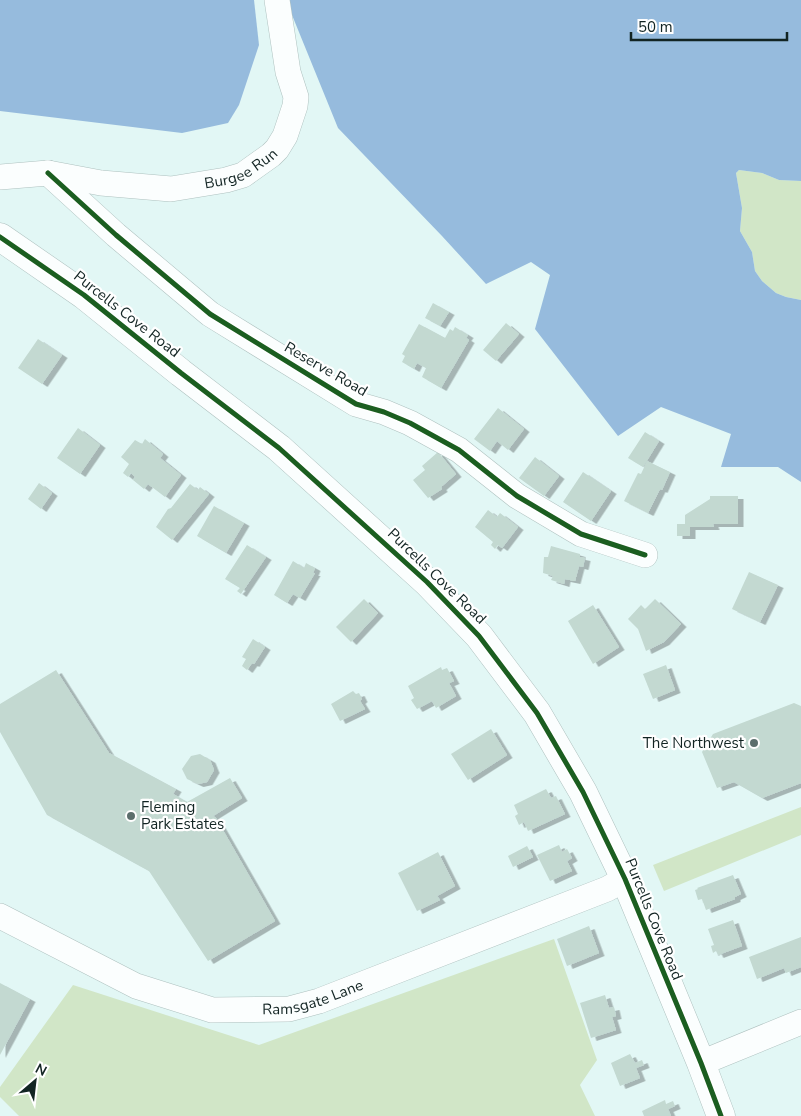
<svg xmlns="http://www.w3.org/2000/svg" width="801" height="1116" viewBox="0 0 801 1116" font-family="'Nunito Sans',sans-serif">
  <style>
    .green { fill: #d1e6c7 }
    .water { fill: #96bbdd }
    .building { fill: #c3d9d1; filter: url(#shadow) }
    .lines { fill: none; stroke-linecap: round; stroke-linejoin: round }
    .minor-casing { stroke: #aec1bf; stroke-width: 26 }
    .secondary-casing { stroke: #aec1bf; stroke-width: 29 }
    .minor { stroke: #fbfefe; stroke-width: 25 }
    .secondary { stroke: #fbfefe; stroke-width: 28 }
    .cycleway-casing { stroke: #fff; stroke-width: 8 }
    .cycleway { stroke: #1b5e20; stroke-width: 5 }
    .poi-dot { fill: #5b6e6c; stroke: #fff; stroke-width: 2 }
    .labels { text-anchor: middle; dominant-baseline: central; stroke-width: 4.5; stroke-linejoin: round; paint-order: stroke }
    .street-label { font-size: 15px; fill: #122423; stroke: #fff }
    .poi-label { font-size: 15px; fill: #122423; stroke: #fff; text-anchor: end }
  </style>
  <defs>
    <filter id="shadow"><feDropShadow dx="5.5" dy="3" stdDeviation="0" flood-color="#0004"/></filter>
  </defs>
  <rect width="100%" height="100%" fill="#e2f7f5"/>
  <g class="green">
    <polygon points="739,170 762,173 779,180 801,181 801,300 786,297 776,293 762,281 755,271 752,252 740,231 742,208 736,173"/>
    <polygon points="801,807 801,835 664,891 653,865"/>
    <polygon points="554,939 597,1060 580,1085 595,1116 19,1116 0,1097 0,1087 73,985 259,1045"/>
  </g>
  <g class="water">
    <polygon points="0,0 254,0 259,45 239,105 228,123 182,133 0,111"/>
    <polygon points="289,0 801,0 801,181 779,180 762,173 739,170 736,173 742,208 740,231 752,252 755,271 762,281 776,293 786,297 801,300 801,482 778,467 721,467 731,434 661,407 618,436 535,329 550,275 531,262 486,284 442,236 338,128 292,15"/>
  </g>
  <g class="building">
    <polygon points="433,303 449,312 440,326 425,318"/>
    <polygon points="506,323 519,334 496,361 483,350"/>
    <polygon points="419,324 445,338 450,329 453,331 455,327 468,335 466,338 469,340 441,388 422,377 426,368 417,363 414,369 402,362 405,356 402,354"/>
    <polygon points="38,339 62,355 42,384 18,368"/>
    <polygon points="498,408 524,429 508,450 497,441 490,451 474,439"/>
    <polygon points="78,428 100,445 80,474 57,458"/>
    <polygon points="645,432 659,441 643,467 628,458"/>
    <polygon points="145,439 163,454 160,458 181,475 165,497 148,484 144,489 133,480 135,477 131,473 128,477 123,473 129,464 121,457 135,440 142,444"/>
    <polygon points="438,452 456,474 441,487 442,489 428,498 413,480 425,470 422,466"/>
    <polygon points="535,457 559,476 544,496 519,478"/>
    <polygon points="647,461 670,472 662,490 660,489 648,513 624,501 638,473 641,474"/>
    <polygon points="583,472 611,491 591,521 563,502"/>
    <polygon points="39,483 52,493 41,509 28,499"/>
    <polygon points="190,484 198,490 200,487 209,494 172,540 156,527 168,509 171,508"/>
    <polygon points="710,496 738,496 738,524 713,524 714,527 690,527 690,536 677,536 677,524 685,524 685,515 710,499"/>
    <polygon points="214,506 244,523 226,553 197,536"/>
    <polygon points="488,510 497,517 500,513 518,527 502,548 498,545 495,549 491,545 493,542 475,527"/>
    <polygon points="247,545 266,557 241,594 237,591 240,588 225,579"/>
    <polygon points="551,546 580,554 580,557 585,558 583,567 579,566 575,581 565,579 564,584 551,580 553,576 543,573 544,557 548,557"/>
    <polygon points="293,561 304,568 306,563 315,568 313,573 315,573 300,598 293,594 287,603 274,595"/>
    <polygon points="749,572 778,585 760,622 732,609"/>
    <polygon points="364,599 378,613 351,642 336,627"/>
    <polygon points="655,599 681,624 664,642 646,651 638,629 628,619 641,605 645,609"/>
    <polygon points="593,605 619,647 593,664 568,621"/>
    <polygon points="253,639 265,647 254,664 252,663 247,670 242,666 246,659 242,657"/>
    <polygon points="666,665 675,690 653,699 643,674"/>
    <polygon points="441,667 442,670 447,668 454,681 449,683 456,696 436,708 432,701 417,709 411,700 414,698 408,686"/>
    <polygon points="56,670 109,753 176,789 173,794 187,802 230,778 242,798 213,816 216,818 275,921 208,961 149,871 47,815 0,732 0,704"/>
    <polygon points="353,691 356,694 359,693 362,699 360,701 365,709 340,721 331,704"/>
    <polygon points="794,703 801,706 801,783 762,798 734,782 717,788 702,752 713,734"/>
    <polygon points="491,729 507,755 468,780 451,754"/>
    <polygon points="200,754 210,760 214,770 207,782 198,784 187,779 182,769 191,756"/>
    <polygon points="546,789 551,798 556,796 565,814 528,831 524,822 519,825 515,816 518,814 514,805"/>
    <polygon points="559,845 562,852 567,849 572,858 567,861 572,871 550,881 537,855"/>
    <polygon points="527,846 533,857 513,867 508,856"/>
    <polygon points="438,852 455,886 437,896 440,900 417,911 398,873"/>
    <polygon points="733,875 741,894 735,897 735,899 706,910 702,899 698,900 695,890 698,889 697,888"/>
    <polygon points="733,920 742,946 718,955 716,951 713,953 711,946 714,945 708,929"/>
    <polygon points="589,926 599,953 567,966 557,939"/>
    <polygon points="801,937 801,967 786,973 784,968 757,979 749,957"/>
    <polygon points="0,983 30,999 0,1055"/>
    <polygon points="605,995 609,1008 614,1007 616,1016 612,1017 616,1030 591,1038 580,1003"/>
    <polygon points="630,1054 635,1063 642,1060 644,1065 636,1068 640,1078 620,1086 611,1063"/>
    <polygon points="665,1100 666,1104 673,1101 675,1106 668,1109 671,1116 644,1116 642,1111"/>
  </g>
  <g class="lines">
    <defs>
      <g id="minor">
        <polyline points="48,173 116,235 210,314 356,404 384,412 410,423 459,450 517,496 581,534 645,555"/>
        <path id="s1" d="M0,177L48,173L101,183L171,189L226,180L243,175L271,155L277,149L285,136L295,106L296,97L288,72L277,0"/>
        <path id="s2" d="M0,916L136,986L212,1010L289,1009L319,1001L607,889L625,879"/>
        <polyline points="701,1063 801,1022"/>
      </g>
      <polyline id="secondary" points="0,237 84,295 181,373 279,448 427,582 479,636 537,713 583,792 625,879 701,1063 721,1116"/>
    </defs>
    <use href="#minor" class="minor-casing"/>
    <use href="#secondary" class="secondary-casing"/>
    <use href="#minor" class="minor"/>
    <use href="#secondary" class="secondary"/>
    <defs>
      <g id="cycleway">
        <polyline points="48,173 116,235 210,314 356,404 384,412 410,423 459,450 517,496 581,534 645,555"/>
        <polyline points="0,237 84,295 181,373 279,448 427,582 479,636 537,713 583,792 625,879 701,1063 721,1116"/>
      </g>
    </defs>
    <use href="#cycleway" class="cycleway-casing"/>
    <use href="#cycleway" class="cycleway"/>
  </g>
  <g class="poi-dot">
    <circle cx="754" cy="743" r="5"/>
    <circle cx="131" cy="816" r="5"/>
  </g>
  <g class="labels">
    <g class="street-label">
      <text stroke="none"><textPath href="#s1" startOffset="246">Burgee Run</textPath></text>
      <text transform="translate(127 314) rotate(38)">Purcells Cove Road</text>
      <text transform="translate(326 369) rotate(30)">Reserve Road</text>
      <text transform="translate(437 576) rotate(44)">Purcells Cove Road</text>
      <text transform="translate(654 919) rotate(68)">Purcells Cove Road</text>
      <text stroke="none"><textPath href="#s2" startOffset="335">Ramsgate Lane</textPath></text>
    </g>
    <g class="poi-label">
      <text x="744" y="743">The Northwest</text>
      <text x="141" y="807" text-anchor="start">Fleming<tspan x="141" dy="17">Park Estates</tspan></text>
    </g>
  </g>
  <g transform="translate(35 1081) rotate(28)" stroke="#ffffff" stroke-width="4" paint-order="stroke">
  <path d="M0-4L9 19L0 12L-9 19Z" fill="#122423"/>
  <text y="-8" font-size="14" font-weight="bold" text-anchor="middle" fill="#122423">N</text>
  </g>
  <path d="M631 32v8h156v-8" fill="none" stroke="#122423" stroke-width="2.5"/>
  <text x="638" y="32" font-size="15" fill="#122423" stroke="#ffffff" stroke-width="4" paint-order="stroke">50 m</text>
</svg>
